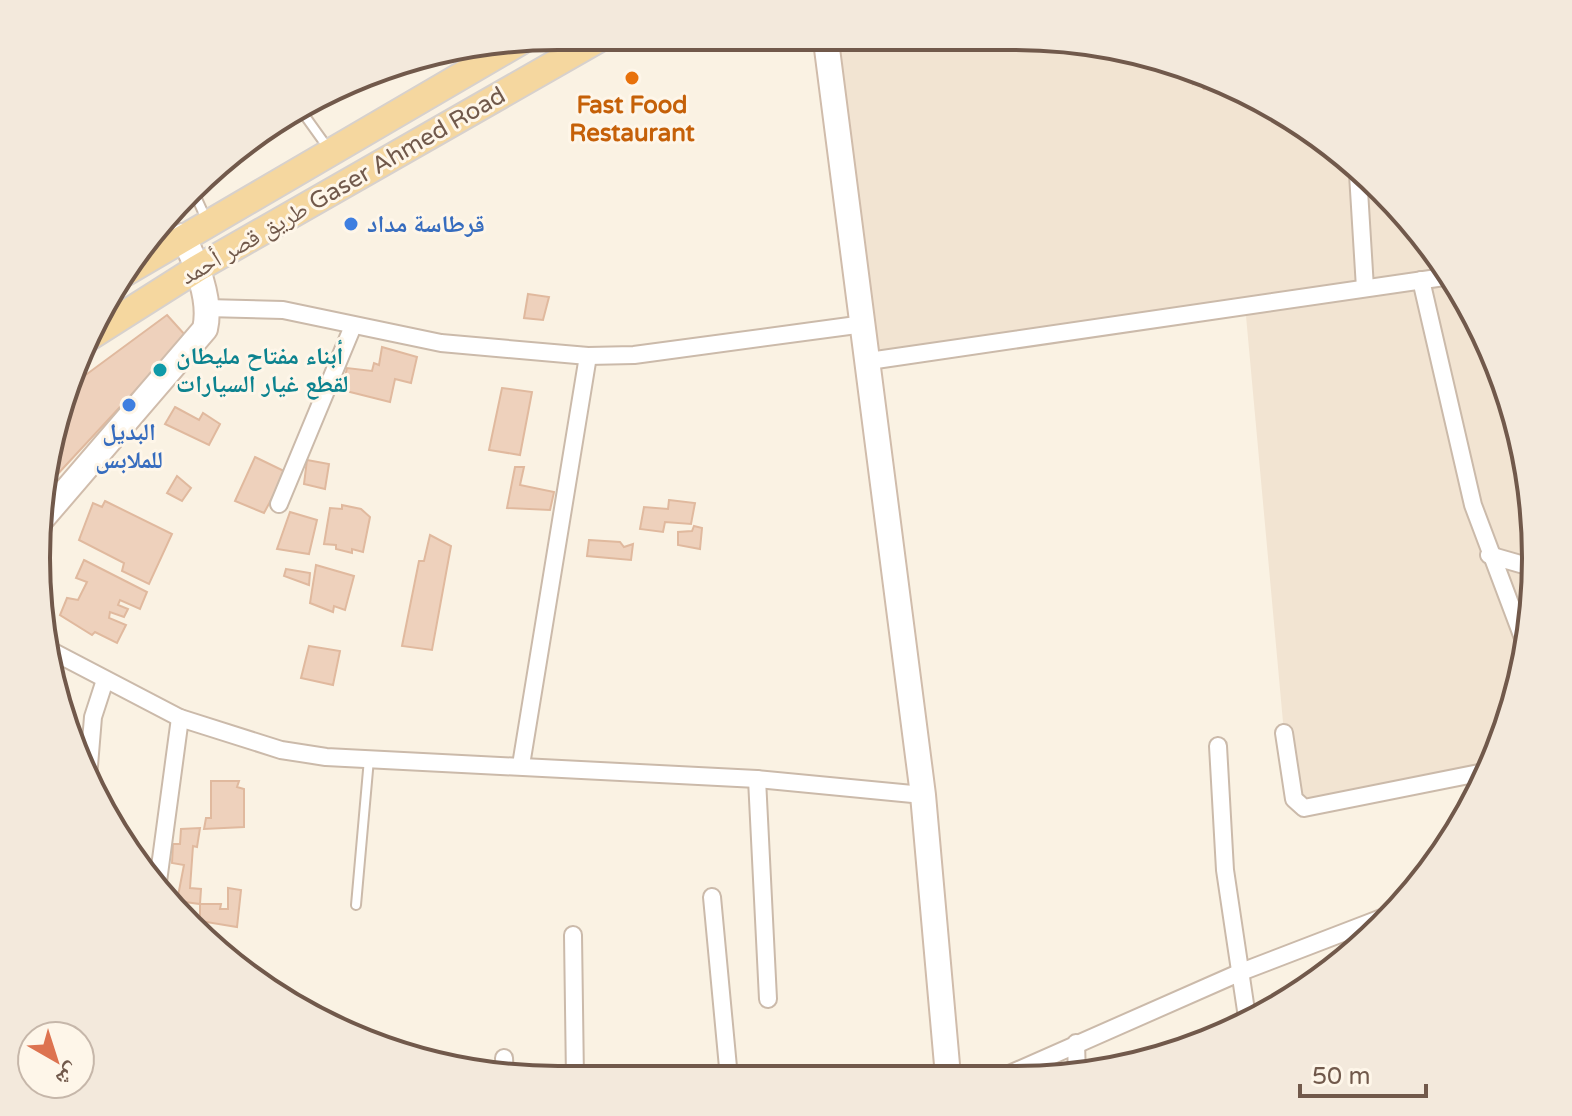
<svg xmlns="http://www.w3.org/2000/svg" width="1572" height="1116" viewBox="0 0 1572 1116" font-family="'Varela Round','Noto Naskh Arabic',sans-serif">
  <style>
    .residential { fill: #f2e4d2 }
    .building { fill: #eed1bc; stroke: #e0b99e; stroke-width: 2 }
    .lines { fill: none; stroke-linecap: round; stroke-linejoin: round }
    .lane-casing { stroke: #cbbaaa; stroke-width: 12 }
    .street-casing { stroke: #cbbaaa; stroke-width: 20 }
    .secondary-casing { stroke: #d0bcab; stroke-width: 28 }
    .primary-casing { stroke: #d7d1cd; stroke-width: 30 }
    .lane { stroke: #fff; stroke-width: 8 }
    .street { stroke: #fff; stroke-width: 16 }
    .secondary { stroke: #fff; stroke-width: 24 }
    .primary { stroke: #f5d79f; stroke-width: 26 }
    .food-dot { fill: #e8710a; stroke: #fef6e9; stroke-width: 3 }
    .shop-dot { fill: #3f7fe0; stroke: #fef6e9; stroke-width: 3 }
    .culture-dot { fill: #0f9aa8; stroke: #fef6e9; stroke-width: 3 }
    .labels { text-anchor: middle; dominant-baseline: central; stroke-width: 6; stroke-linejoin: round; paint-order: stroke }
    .food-label { font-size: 24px; font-weight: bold; fill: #c56008; stroke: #fef6e9 }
    .street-label { font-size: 24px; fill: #71594b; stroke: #fef6e9 }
    .shop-label { font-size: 24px; font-weight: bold; fill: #366cbe; stroke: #fef6e9; text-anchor: start }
    .culture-label { font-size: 24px; font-weight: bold; fill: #0d838f; stroke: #fef6e9; text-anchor: start }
    .rim { fill: none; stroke: #71594b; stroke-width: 4 }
  </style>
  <rect width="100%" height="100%" fill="#faf2e3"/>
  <polygon class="residential" points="826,41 1116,46 1275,106 1407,214 1466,297 1508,391 1532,490 1535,593 1518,694 1489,771 1304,808 1284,733 1245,305 869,361"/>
  <g class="building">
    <polygon points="1183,71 1213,83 1204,89 1197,81 1193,84 1189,78 1185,80"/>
    <polygon points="528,294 549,297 543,320 524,318"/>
    <polygon points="167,315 186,336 41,492 72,385"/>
    <polygon points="382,347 417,357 411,383 395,379 390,402 342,390 347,368 372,371 374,363 379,365"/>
    <polygon points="502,388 532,392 520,455 489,450"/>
    <polygon points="175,407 199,420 203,413 220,424 209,445 165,424"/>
    <polygon points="255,457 286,472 264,513 235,501"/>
    <polygon points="307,460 329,464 325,489 304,484"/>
    <polygon points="515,467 524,467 520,485 554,492 550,510 507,508"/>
    <polygon points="177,476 191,488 182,501 167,493"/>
    <polygon points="669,500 695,503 691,524 665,522 663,532 640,529 644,507 668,509"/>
    <polygon points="105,501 172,534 149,584 122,571 124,563 79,540 93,503 102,507"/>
    <polygon points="342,505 361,509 370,517 363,552 352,549 352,553 336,549 336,545 324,544 330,508 342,509"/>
    <polygon points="290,512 317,520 309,554 277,549"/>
    <polygon points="694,526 702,528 700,549 678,545 678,532 692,531"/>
    <polygon points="430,535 451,546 432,650 402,646 419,561 424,561"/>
    <polygon points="589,540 620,542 624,547 633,544 631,560 587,556"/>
    <polygon points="84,560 147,592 140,609 120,600 118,605 128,609 124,617 110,612 109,618 126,625 117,643 95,632 92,635 60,615 67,598 78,600 87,582 76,578"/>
    <polygon points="316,565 354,576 345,610 334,606 333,612 310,603"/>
    <polygon points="286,569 310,573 309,585 284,576"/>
    <polygon points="309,646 340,651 333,685 301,678"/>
    <polygon points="211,781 239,781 237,787 244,789 244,827 204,829 206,818 211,818"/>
    <polygon points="200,828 197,847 193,846 190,888 201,889 200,904 177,901 184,865 172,863 173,844 180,844 181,829"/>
    <polygon points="228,888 241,890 237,927 200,921 200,904 221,904 220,909 228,909"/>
  </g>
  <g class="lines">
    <defs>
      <g id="lane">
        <polyline points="300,109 328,148"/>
        <polyline points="193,190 207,221"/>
        <polyline points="356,905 369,759"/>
      </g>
      <g id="street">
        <polyline points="1358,174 1365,288"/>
        <polyline points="1421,280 1473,505 1526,646"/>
        <polyline points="206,308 283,310 441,343 588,356 634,355 864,324"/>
        <polyline points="869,361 1451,276"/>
        <polyline points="279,504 353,326"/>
        <polyline points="1489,555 1534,568"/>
        <polyline points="46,648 180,718 281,750 326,757 757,779 923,795"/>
        <polyline points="1284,733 1294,799 1304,808 1489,771"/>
        <polyline points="1218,746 1225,870 1248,1024"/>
        <polyline points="521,765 588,356"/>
        <polyline points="88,778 93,717 105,680"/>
        <polyline points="757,779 768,999"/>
        <polyline points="157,889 180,718"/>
        <polyline points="712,897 729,1078"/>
        <polyline points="573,935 575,1079"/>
        <polyline points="1076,1043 1077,1076"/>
        <polyline points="504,1058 505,1076"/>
        <polyline points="1005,1076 1241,972 1392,914"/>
      </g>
      <g id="secondary">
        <polyline points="826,41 923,795 948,1076"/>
        <path d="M41,520L205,329C212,299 196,263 183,236"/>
      </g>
      <g id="primary">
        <polyline points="126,272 521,41"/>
        <polyline points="86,339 198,268 602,37"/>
      </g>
    </defs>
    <use href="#lane" class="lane-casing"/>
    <use href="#street" class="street-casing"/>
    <use href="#secondary" class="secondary-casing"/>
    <use href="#primary" class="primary-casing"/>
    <use href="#lane" class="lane"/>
    <use href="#street" class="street"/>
    <use href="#secondary" class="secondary"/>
    <use href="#primary" class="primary"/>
  </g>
  <circle class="food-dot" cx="632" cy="78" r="8"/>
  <g class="shop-dot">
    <circle cx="351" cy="224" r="8"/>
    <circle cx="129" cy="405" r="8"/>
  </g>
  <circle class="culture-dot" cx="160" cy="370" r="8"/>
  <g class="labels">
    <g class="food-label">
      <text x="632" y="105">Fast Food<tspan x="632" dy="28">Restaurant</tspan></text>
    </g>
    <g class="street-label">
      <text transform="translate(343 186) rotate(-30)">طريق قصر أحمد Gaser Ahmed Road</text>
    </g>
    <g class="shop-label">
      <text x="367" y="224">قرطاسة مداد</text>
      <text x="129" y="432" text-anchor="middle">البديل<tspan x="129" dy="28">للملابس</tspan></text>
    </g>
    <g class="culture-label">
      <text x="176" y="356">أبناء مفتاح مليطان<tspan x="176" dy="28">لقطع غيار السيارات</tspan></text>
    </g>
  </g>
  <path d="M0 0H1572V1116H0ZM558 50H1014A508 508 0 0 1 1522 558V558A508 508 0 0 1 1014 1066H558A508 508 0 0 1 50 558V558A508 508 0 0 1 558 50Z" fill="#f3e9dc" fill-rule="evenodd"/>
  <path class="rim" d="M558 50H1014A508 508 0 0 1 1522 558V558A508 508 0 0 1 1014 1066H558A508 508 0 0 1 50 558V558A508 508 0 0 1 558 50Z"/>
  <g transform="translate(56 1060) rotate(141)"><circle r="38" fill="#fef6e9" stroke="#c6b7aa" stroke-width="2"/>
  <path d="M0-6L14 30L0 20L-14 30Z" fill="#dd7350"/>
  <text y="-12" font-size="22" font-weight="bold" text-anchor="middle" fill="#71594b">ش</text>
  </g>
  <path d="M1300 1084v12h126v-12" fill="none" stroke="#71594b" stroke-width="4"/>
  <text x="1312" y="1084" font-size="24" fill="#71594b" stroke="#fef6e9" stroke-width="6" paint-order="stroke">50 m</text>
</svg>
